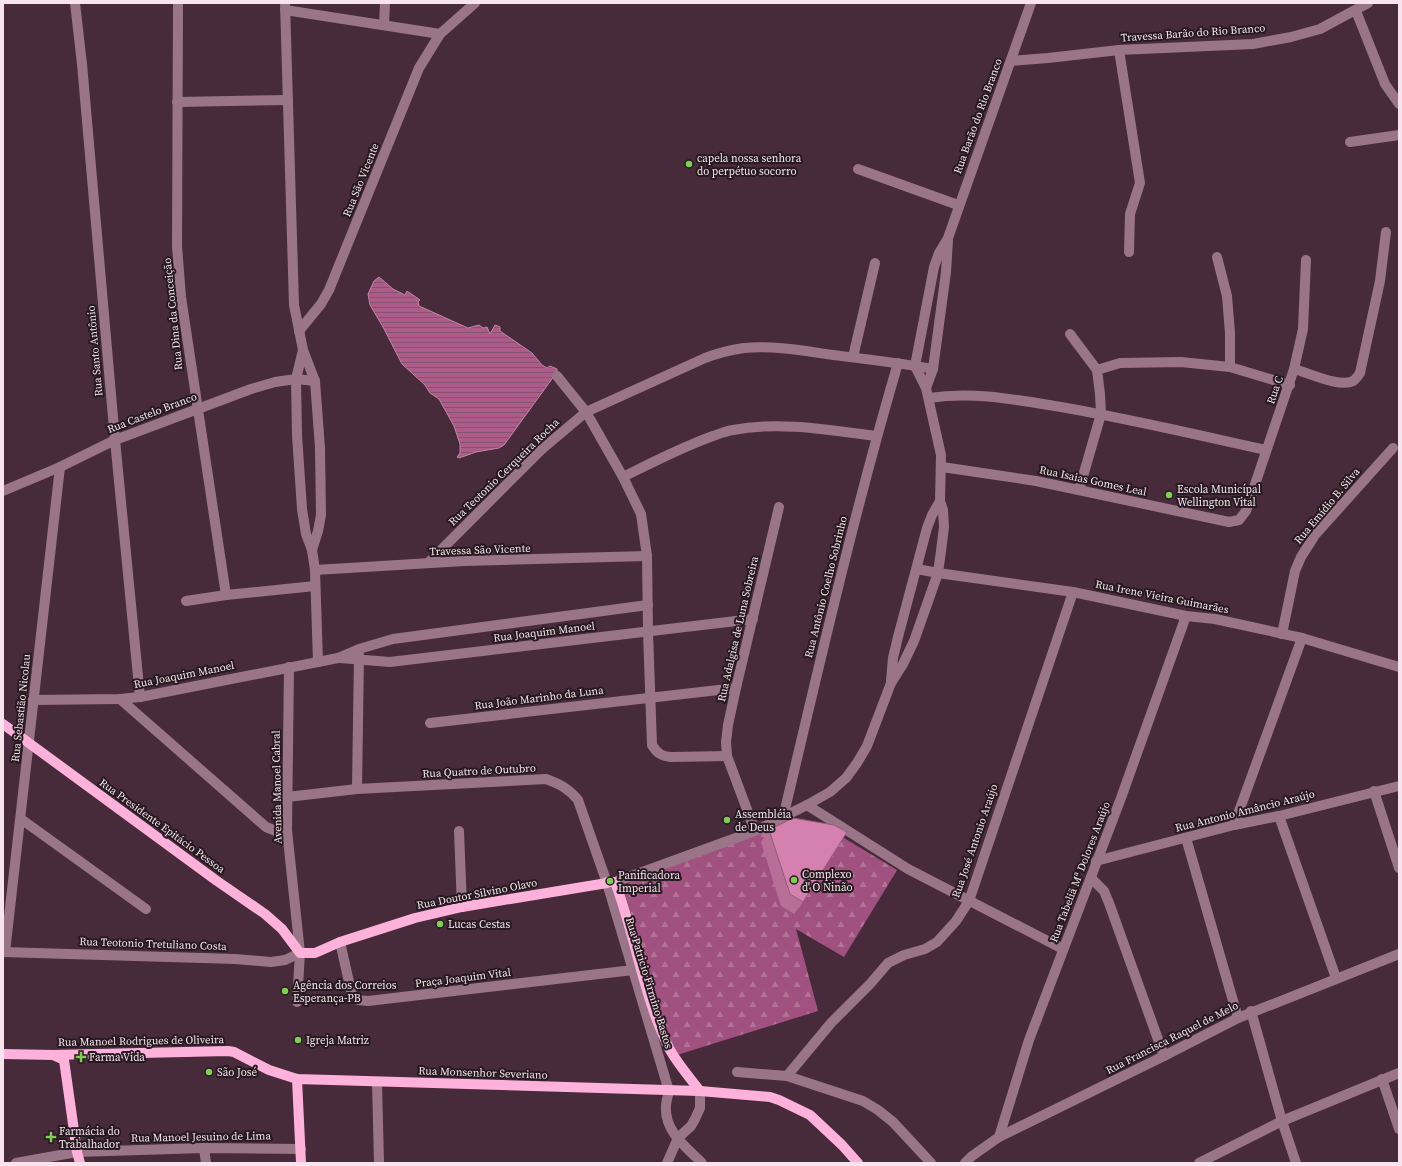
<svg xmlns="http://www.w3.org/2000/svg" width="1402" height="1166" viewBox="0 0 1402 1166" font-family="'Source Serif 4',serif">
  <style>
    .forest { fill: url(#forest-firs) }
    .water { fill: url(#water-rules); stroke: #c385a8 }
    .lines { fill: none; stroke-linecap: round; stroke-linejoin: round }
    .minor { stroke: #9a7588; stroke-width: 10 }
    .major { stroke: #feb2db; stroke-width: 10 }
    .wall { fill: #b76f97 }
    .building { fill: #d581b0; stroke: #955a7b }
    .poi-dot { fill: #7fd052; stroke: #26191f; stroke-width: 1.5 }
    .labels { text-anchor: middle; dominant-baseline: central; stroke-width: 4; stroke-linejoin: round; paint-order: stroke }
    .street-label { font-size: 11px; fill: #f7e4ed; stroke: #26191f }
    .poi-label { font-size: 11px; fill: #f7e4ed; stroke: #26191f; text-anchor: start }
  </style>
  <defs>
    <pattern id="forest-firs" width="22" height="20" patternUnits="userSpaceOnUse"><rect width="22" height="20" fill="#a1517f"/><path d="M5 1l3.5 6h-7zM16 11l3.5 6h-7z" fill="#b37298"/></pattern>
    <pattern id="water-rules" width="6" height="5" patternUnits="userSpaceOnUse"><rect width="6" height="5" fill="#ad5c8a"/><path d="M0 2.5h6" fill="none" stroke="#85526f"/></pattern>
  </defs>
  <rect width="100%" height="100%" fill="#472b3b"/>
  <polygon class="forest" points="782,820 834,832 897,870 844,957 796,929 818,1011 677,1055 666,1036 646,961 623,888 638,875"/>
  <polygon class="water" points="379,277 393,289 405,295 407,291 420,300 418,302 419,306 468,328 479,325 483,328 487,327 490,334 495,325 500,327 500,331 532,353 542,365 547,368 550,366 557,369 557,372 504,445 499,448 476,452 459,458 457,457 460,453 460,444 454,426 439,399 430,393 425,385 402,364 383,327 370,305 368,294 374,281"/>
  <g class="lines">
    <g class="minor">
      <polyline points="75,3 82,64 115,440 140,697"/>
      <polyline points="178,3 177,246 181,297 226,595"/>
      <polyline points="285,3 294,305 303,350 315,381 320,448 321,515 318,531 312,550"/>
      <polyline points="285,10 440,34"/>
      <polyline points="1356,11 1385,84 1399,104"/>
      <polyline points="384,25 385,3"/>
      <polyline points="1119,50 1140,183 1130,214 1129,252"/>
      <polyline points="1011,61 1048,58 1119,50 1253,44 1291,37 1320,29 1368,3"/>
      <polyline points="177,102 288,100"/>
      <polyline points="1350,142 1399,135"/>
      <polyline points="858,169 958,205"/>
      <polyline points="1217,257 1227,296 1230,333 1230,367"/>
      <polyline points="299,331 321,304 329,290 419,68 440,34 475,3"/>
      <polyline points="1070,334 1097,370 1100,394 1101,414 1079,490"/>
      <polyline points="303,350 296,379 297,435 302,509 306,534 312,550 315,570 318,662"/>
      <polyline points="853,357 875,263"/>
      <path d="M1294,369C1309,373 1340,388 1353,381C1356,379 1358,376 1360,373L1380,281L1386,232"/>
      <polyline points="1097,370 1120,363 1181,362 1230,367 1290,385"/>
      <path d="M557,376L586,412L623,477L641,514L647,556L648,632L652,745C657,753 661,756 671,757L727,756"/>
      <polyline points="926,388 933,369 946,272 948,240"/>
      <path d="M929,398C974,391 1017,400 1061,407C1130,419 1198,435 1266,450"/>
      <polyline points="942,467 1036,481 1229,522 1239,520 1246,511 1294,369 1303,329 1306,260"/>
      <path d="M623,477C653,462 682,447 713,436C719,434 726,431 733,430C780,421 829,430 876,436"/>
      <polyline points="3,491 60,467 115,440 251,389 275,382 296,379 315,381"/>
      <path d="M428,563L541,450L586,412L705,358C718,353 730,350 744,348C772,345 805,351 833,355C866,359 900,363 933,369"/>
      <polyline points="917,569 938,573 1073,592 1186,616 1215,619 1302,638 1399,667"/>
      <polyline points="315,570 464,561 647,556"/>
      <polyline points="186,601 226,595 315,586"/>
      <polyline points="1282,634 1295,571 1301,557 1315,535 1393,448"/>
      <polyline points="340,658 390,662 753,619"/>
      <polyline points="289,667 287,830 300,953 297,1002"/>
      <polyline points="891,681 893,658 898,637 927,528 932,515 940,501"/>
      <polyline points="120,699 266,827 276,831 287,830"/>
      <polyline points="33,700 120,699 140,697 338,658 359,649 393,639 648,605"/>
      <polyline points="430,723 736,688"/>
      <polyline points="357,789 359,655"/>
      <polyline points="1374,791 1399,868"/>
      <path d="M287,797L357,789L546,779C560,784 569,789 578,800L607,883L669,1091C668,1096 666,1101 666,1106C664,1131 686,1147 702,1163"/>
      <polyline points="807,805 908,869 1063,949"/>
      <polyline points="1279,816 1336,978"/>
      <path d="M783,818C819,666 854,513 898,363"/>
      <polyline points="21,819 146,909"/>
      <polyline points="1234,825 1302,638"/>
      <polyline points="459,831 462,907"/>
      <polyline points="755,831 727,756 726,742 728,725 736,688 779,507"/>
      <polyline points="1186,838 1238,1018"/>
      <polyline points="1096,861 1234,825 1279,816 1399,786"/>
      <polyline points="1091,878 1104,891 1109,903 1164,1056"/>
      <polyline points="615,882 755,831 807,805 830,792 846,778 857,763 867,746 891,683 903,664 914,641 938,573 941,551 944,527 943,510 940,501 941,455 926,388 915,366 934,267 939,253 948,238 1031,3"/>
      <polyline points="340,942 352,995 358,1000 368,1001 633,970"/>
      <polyline points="3,952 235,959 271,962 285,960 300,953"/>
      <polyline points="5,952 60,467"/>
      <polyline points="1251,1011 1282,1121 1296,1163"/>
      <polyline points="737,1072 787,1076 863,1101 878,1110 893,1122 931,1163"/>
      <polyline points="787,1076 831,1023 870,984 888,963 904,955 925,949 937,942 956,921 969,901 1073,592"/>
      <polyline points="1382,1079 1399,1129"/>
      <polyline points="377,1082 379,1163"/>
      <polyline points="999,1137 1029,1040 1121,798 1186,616"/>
      <polyline points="204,1148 206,1163"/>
      <polyline points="16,1163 77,1152 204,1148 301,1149"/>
      <polyline points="667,1163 678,1138 691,1126 695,1119 700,1108 700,1091"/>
      <polyline points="965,1163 972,1156 999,1137 1164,1056 1238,1018 1399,954"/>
      <polyline points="1199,1163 1282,1121 1399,1073"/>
    </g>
    <g class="major">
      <path d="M3,724L217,881L265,914L282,929L300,953H315L340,942L415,918L462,907L607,883V882H615C636,937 643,997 670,1050C678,1064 690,1078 700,1091"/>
      <polyline points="3,1054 53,1055 228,1051 234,1052 269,1070 297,1079 700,1091 770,1097 779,1100 810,1115 842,1145 858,1163"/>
      <polyline points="53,1055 64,1060 77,1152 80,1163"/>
      <polyline points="297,1079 301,1163"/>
    </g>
  </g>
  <polygon class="wall" points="769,830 803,902 794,914 781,906 761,842"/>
  <polygon class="building" points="793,818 834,825 847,832 803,902 790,894 769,830"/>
  <g class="poi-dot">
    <circle cx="689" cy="164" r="4"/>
    <circle cx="1169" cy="495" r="4"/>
    <circle cx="727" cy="820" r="4"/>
    <circle cx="794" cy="880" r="4"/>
    <circle cx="610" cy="881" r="4"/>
    <circle cx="440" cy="924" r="4"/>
    <circle cx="285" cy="991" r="4"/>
    <circle cx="298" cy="1040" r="4"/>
    <path d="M79 1051h4v4h4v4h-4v4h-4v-4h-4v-4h4z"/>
    <circle cx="209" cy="1072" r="4"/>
    <path d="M49 1131h4v4h4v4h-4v4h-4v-4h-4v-4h4z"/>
  </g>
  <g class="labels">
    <g class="street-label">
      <text transform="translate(1193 33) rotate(-4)">Travessa Barão do Rio Branco</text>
      <text transform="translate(978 116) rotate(-70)">Rua Barão do Rio Branco</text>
      <text transform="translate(361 180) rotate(-68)">Rua São Vicente</text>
      <text transform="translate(173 314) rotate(-96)">Rua Dina da Conceição</text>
      <text transform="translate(95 351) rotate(-95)">Rua Santo Antônio</text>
      <text transform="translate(1275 390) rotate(-71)">Rua C</text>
      <text transform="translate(152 413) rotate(-21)">Rua Castelo Branco</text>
      <text transform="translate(504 472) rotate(-44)">Rua Teotonio Cerqueira Rocha</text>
      <text transform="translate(1093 481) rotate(12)">Rua Isaias Gomes Leal</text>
      <text transform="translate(1327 506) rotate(-50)">Rua Emídio B. Silva</text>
      <text transform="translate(480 550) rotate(-2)">Travessa São Vicente</text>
      <text transform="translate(826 587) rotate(-76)">Rua Antônio Coelho Sobrinho</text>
      <text transform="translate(1162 597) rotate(11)">Rua Irene Vieira Guimarães</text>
      <text transform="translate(738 629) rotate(-77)">Rua Adalgisa de Luna Sobreira</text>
      <text transform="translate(544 632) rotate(-7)">Rua Joaquim Manoel</text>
      <text transform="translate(184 675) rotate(-11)">Rua Joaquim Manoel</text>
      <text transform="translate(539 698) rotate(-7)">Rua João Marinho da Luna</text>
      <text transform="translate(21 708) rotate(-84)">Rua Sebastião Nicolau</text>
      <text transform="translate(479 771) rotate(-3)">Rua Quatro de Outubro</text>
      <text transform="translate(277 787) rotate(-91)">Avenida Manoel Cabral</text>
      <text transform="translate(1245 811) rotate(-14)">Rua Antonio Amâncio Araújo</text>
      <text transform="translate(162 826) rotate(36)">Rua Presidente Epitácio Pessoa</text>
      <text transform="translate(975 841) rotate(-71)">Rua José Antonio Araújo</text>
      <text transform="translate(1080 872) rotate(-69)">Rua Tabeliã Mª Dolores Araújo</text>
      <text transform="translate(477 894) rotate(-11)">Rua Doutor Silvino Olavo</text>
      <text transform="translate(153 944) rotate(2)">Rua Teotonio Tretuliano Costa</text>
      <text transform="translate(463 978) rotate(-7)">Praça Joaquim Vital</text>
      <text transform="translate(649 983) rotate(73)">Rua Patricio Firmino Bastos</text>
      <text transform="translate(1172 1038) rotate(-27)">Rua Francisca Raquel de Melo</text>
      <text transform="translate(141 1041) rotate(-1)">Rua Manoel Rodrigues de Oliveira</text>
      <text transform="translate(483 1073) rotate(2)">Rua Monsenhor Severiano</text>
      <text transform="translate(201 1137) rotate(-1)">Rua Manoel Jesuino de Lima</text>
    </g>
    <g class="poi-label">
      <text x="697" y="158">capela nossa senhora<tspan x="697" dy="13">do perpétuo socorro</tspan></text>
      <text x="1177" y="489">Escola Municípal<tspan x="1177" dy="13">Wellington Vital</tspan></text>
      <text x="735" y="814">Assembléia<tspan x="735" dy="13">de Deus</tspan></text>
      <text x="802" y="874">Complexo<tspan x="802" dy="13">d' O Ninão</tspan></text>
      <text x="618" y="875">Panificadora<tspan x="618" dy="13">Imperial</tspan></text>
      <text x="448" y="924">Lucas Cestas</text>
      <text x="293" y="985">Agência dos Correios<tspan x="293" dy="13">Esperança-PB</tspan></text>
      <text x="306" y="1040">Igreja Matriz</text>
      <text x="89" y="1057">Farma Vida</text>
      <text x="217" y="1072">São José</text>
      <text x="59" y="1131">Farmácia do<tspan x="59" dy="13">Trabalhador</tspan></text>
    </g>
  </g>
  <rect width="1402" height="1166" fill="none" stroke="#f7e4ed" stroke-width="8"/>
</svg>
